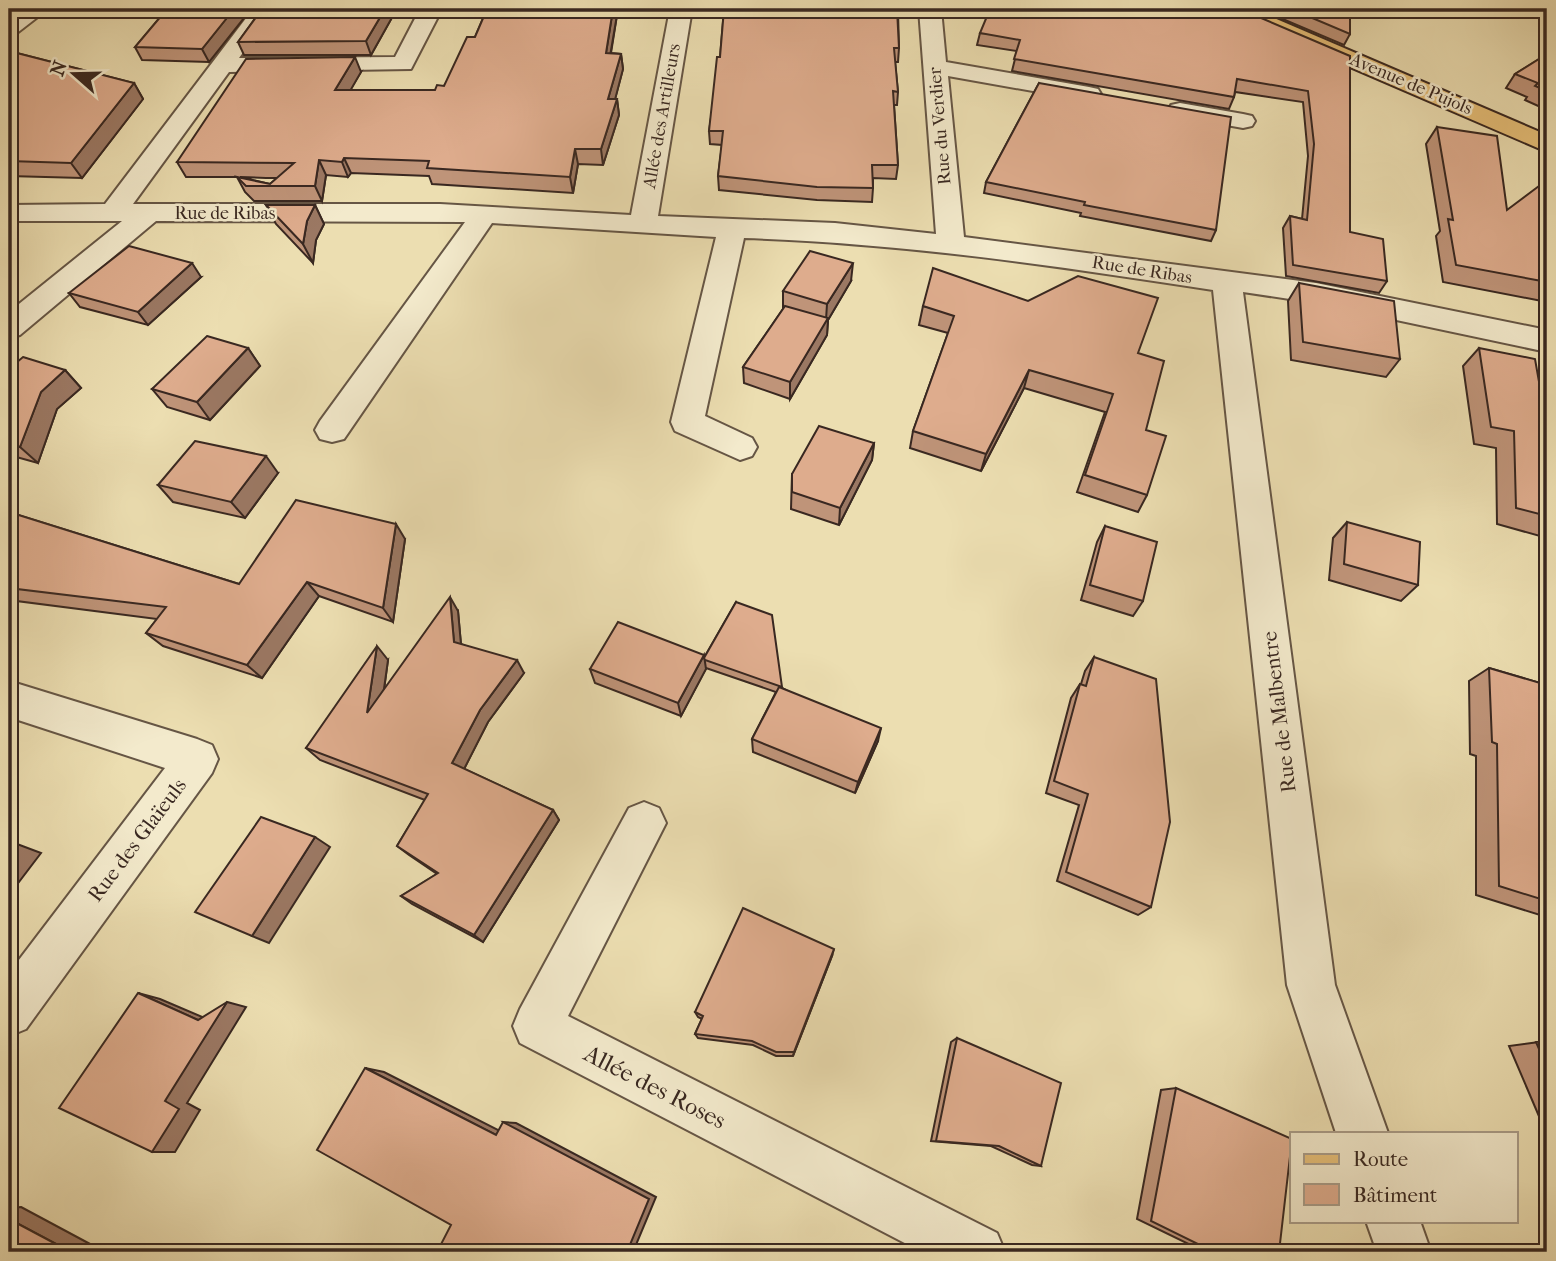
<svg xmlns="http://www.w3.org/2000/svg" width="1556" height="1261" viewBox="0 0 1556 1261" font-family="'IM FELL French Canon',serif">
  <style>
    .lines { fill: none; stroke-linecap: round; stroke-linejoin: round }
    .minor-casing { stroke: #665645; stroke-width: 4 }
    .major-casing { stroke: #392821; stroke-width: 4 }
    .minor { fill: #f3eacc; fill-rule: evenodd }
    .major { fill: #e6bf78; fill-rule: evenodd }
    .wall { fill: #bf9479; stroke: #392821; stroke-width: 2; fill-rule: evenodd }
    .shaded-wall { fill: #9b7863; stroke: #392821; stroke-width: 2 }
    .building { fill: #deac8d; stroke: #392821; stroke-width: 2 }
    .labels { text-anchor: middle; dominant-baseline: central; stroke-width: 5; stroke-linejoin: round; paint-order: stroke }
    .far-street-label { font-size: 18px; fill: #392821; stroke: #f3eacc }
    .street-label { font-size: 21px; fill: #392821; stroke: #f3eacc }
    .near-street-label { font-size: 24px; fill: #392821; stroke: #f3eacc }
  </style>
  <rect width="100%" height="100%" fill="#ecdeb1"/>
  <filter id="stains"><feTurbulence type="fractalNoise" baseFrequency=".00286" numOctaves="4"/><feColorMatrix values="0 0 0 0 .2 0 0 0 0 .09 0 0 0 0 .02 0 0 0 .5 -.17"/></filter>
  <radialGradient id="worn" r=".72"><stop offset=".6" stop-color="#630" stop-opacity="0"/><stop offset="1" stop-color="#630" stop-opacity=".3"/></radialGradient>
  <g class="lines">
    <defs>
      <g id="minor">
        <polygon points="23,9 48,9 17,33 9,35 9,18"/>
        <path d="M253,9H275L239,58L395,57L420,9H442L411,69L229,72L133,204H440L631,215L670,9H692L658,216L835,223L936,234L919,9H941L946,62L1089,87L1098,89L1101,94L1098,99L1089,101L948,76L964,237L1316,283L1547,330V352L1316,303L1243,292L1335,985L1388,1133H1336L1287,985L1213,290C1057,266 902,243 744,238L705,416L752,438L757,447L752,456L740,460L675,431L671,422L716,237L492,223L344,439L332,442L320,439L315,430L320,421L465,222L156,221L20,335L9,338V312L122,221H9V205L105,204Z"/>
        <polygon points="1180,103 1243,114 1252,116 1255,121 1252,126 1243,128 1171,115 1168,110 1171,105"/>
        <polygon points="9,681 197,739 212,745 218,759 212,773 26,1029 9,1036 9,973 165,768 9,717"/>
        <polygon points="644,802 659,808 666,823 568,1016 997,1233 1005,1252 922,1252 520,1043 513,1026 520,1009 629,808"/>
        <polygon points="1366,1221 1420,1221 1431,1252 1377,1252"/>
      </g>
      <polygon id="major" points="1224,9 1253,9 1547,135 1547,152 1227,14"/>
    </defs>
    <use href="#minor" class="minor-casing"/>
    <use href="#major" class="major-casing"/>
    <use href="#minor" class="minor"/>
    <use href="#major" class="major"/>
  </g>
  <g class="wall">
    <polygon points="167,9 251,9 209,62 142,60 135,47"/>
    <polygon points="262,9 392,9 394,14 371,55 244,55 238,42"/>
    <path d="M487,9H618L611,53L621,54L623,69L615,99H617L619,115L603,165L578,164L573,193L432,184L429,176L351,173L348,177L326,175L322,201H254L245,192L237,177H186L177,162L361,72L350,90H435L444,86L475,37ZM240,177L266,178H277L270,184Z"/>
    <polygon points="724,9 918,9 917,11 898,11 899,48 898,62 895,62 898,92 897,105 894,105 898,165 896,179 873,178 873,188 872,202 817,200 719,190 718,176 722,145 710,144 709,131 720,57"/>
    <polygon points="942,9 984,9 984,10 944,11"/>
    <polygon points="1259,9 1350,9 1350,34 1344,45"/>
    <polygon points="980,33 1350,56 1350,232 1387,281 1379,293 1286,276 1283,228 1290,216 1302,219 1308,156 1303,102 1235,92 1234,97 1229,109 1012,71 1017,51 977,45"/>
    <polygon points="9,51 134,83 143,99 82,178 9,176"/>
    <polygon points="1547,54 1547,110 1525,100 1527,97 1506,88 1515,74"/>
    <polygon points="1039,83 1216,230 1211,241 1080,216 1081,213 984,193 986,182"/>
    <polygon points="1437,127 1507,210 1547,187 1547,302 1443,282 1436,236 1440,231 1426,144"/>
    <polygon points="266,205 315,205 324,224 316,240 313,263 276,224"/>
    <polygon points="201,277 148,325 80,307 69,293"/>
    <polygon points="851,281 828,320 827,335 790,399 744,383 743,367 783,309 783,291"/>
    <polygon points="1299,283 1400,359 1386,377 1291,360 1288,301"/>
    <polygon points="923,306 1138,353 1146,430 1147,495 1138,512 1077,492 1105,412 1024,388 981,471 910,448 913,431 948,333 919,325"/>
    <polygon points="248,348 260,366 210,420 167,407 152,389"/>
    <polygon points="1479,348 1547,427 1547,538 1497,524 1496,448 1474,444 1463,366"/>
    <polygon points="9,369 65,370 81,388 57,409 38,463 9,455"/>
    <polygon points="874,443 872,460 839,525 791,509 792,474"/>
    <polygon points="278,473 245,518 173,502 158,485"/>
    <polygon points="9,512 239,584 405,539 393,622 319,596 262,678 163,646 146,633 157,619 9,600"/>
    <polygon points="1347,522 1418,585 1401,601 1329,580 1333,538"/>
    <polygon points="1105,526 1143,601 1133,616 1081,600 1097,542"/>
    <polygon points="736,602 782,688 878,741 855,793 753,752 752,739 776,692 706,668 681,716 595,683 590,669 704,658"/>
    <polygon points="458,611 461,644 524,673 488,722 464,769 553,810 559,820 483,942 412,904 401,896 437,874 409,855 397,846 425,800 320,760 306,748 388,660 384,690"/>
    <polygon points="1094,657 1151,907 1138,915 1057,881 1079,805 1046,793 1071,698 1080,684 1081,684 1085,671"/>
    <polygon points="1489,668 1547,685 1547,913 1540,915 1476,895 1476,756 1470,754 1469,681"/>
    <polygon points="832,956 793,1056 776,1056 753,1045 698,1038 695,1034 702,1019 698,1017 695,1012"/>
    <polygon points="957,1038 1041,1166 1032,1165 991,1146 931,1141 951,1042"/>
    <polygon points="1547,1041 1547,1135 1509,1046"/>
    <polygon points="1176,1088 1279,1252 1205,1252 1137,1219 1161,1090"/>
  </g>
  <g class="shaded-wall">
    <polygon points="234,9 251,9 209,62 202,49"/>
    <polygon points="385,9 392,9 394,14 371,55 366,41"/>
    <polygon points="613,9 618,9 608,68 606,53"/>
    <polygon points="621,54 623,69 611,115 608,99"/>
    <polygon points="355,57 361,72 342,105 335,90"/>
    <polygon points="134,83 143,99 82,178 71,163"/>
    <polygon points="617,99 619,115 603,165 601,149"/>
    <polygon points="575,149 578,164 573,193 570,177"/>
    <polygon points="344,158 351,173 348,177 342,162"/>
    <polygon points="319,160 326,175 322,201 315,186"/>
    <polygon points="315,205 324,224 316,240 313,263 303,244 307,221"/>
    <polygon points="192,263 201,277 148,325 138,312"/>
    <polygon points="853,263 851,281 828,320 827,335 790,399 790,382 826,320 827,304"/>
    <polygon points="248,348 260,366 210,420 197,402"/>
    <polygon points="65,370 81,388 57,409 38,463 20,447 41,392"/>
    <polygon points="1029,370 1024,388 981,471 986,454"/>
    <polygon points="874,443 872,460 839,525 840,508"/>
    <polygon points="266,456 278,473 245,518 231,502"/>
    <polygon points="396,524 405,539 393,622 383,608"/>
    <polygon points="307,582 319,596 262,678 247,665"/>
    <polygon points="450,597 458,611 462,656 454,642"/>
    <polygon points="377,646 388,660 379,725 367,713"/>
    <polygon points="704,655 706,669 681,716 678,703"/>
    <polygon points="517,660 524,673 488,722 461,775 452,763 480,710"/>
    <polygon points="881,728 878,741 855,793 858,782"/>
    <polygon points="553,810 559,820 483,942 474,935"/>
    <polygon points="315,837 330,847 269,943 252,936"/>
    <polygon points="17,844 41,853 9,895 9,854"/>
    <polygon points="834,949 832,956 793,1056 794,1052"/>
    <polygon points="138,993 160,999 214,1022 227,1002 246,1007 187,1103 200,1110 175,1152 152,1152 165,1101 198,1020"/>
    <polygon points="365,1068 384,1072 510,1136 496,1135"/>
    <polygon points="503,1122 516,1123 656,1197 633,1252 627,1252"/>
    <polygon points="21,1207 105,1252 71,1252 9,1219 9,1208"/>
  </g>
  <g class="building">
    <polygon points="167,9 234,9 202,49 135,47"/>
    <polygon points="262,9 385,9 366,41 238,42"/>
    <polygon points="487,9 613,9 606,53 621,54 608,99 617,99 601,149 575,149 570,177 427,168 429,161 344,158 342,162 319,160 315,186 246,186 237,177 270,184 294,163 177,162 246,59 355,57 335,90 435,90 437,85 444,86 467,37 475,37"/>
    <polygon points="724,9 897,9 899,48 894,48 898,92 893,91 898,165 872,165 873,188 817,187 718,176 723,131 709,131 717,57 720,57"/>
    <polygon points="990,9 1240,9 1350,56 1350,232 1383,239 1387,281 1293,265 1290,216 1307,220 1314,144 1308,91 1237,79 1234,97 1014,59 1020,40 980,33"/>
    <polygon points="1291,9 1350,9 1350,34"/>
    <polygon points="9,51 134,83 71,163 9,161"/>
    <polygon points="1547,54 1547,91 1535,86 1538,83 1515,74"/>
    <polygon points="1039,83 1231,117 1216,230 1084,205 1085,202 986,182"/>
    <polygon points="1437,127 1497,136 1507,210 1539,186 1547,187 1547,282 1456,265 1448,219 1453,220"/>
    <polygon points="266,205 315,205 307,221 303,244"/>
    <polygon points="129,246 192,263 138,312 69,293"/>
    <polygon points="810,251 853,263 827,304 783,291"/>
    <polygon points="933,268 1028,301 1078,276 1158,298 1138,353 1164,361 1146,430 1166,436 1147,495 1085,475 1113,394 1029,370 986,454 913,431 954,316 923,306"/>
    <polygon points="1299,283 1394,301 1400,359 1303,342"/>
    <polygon points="785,306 828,318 790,382 743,367"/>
    <polygon points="207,336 248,348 197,402 152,389"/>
    <polygon points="1479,348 1535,359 1547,427 1547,516 1516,508 1514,431 1491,427"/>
    <polygon points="23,357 65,370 41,392 20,447 9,443 9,369"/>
    <polygon points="819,426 874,443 840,508 792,492 792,474"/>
    <polygon points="195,441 266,456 231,502 158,485"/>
    <polygon points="296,500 396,524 383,608 307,582 247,665 146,633 166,607 9,588 9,512 239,584"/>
    <polygon points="1347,522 1420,542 1418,585 1344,564"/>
    <polygon points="1105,526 1157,542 1143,601 1090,585"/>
    <polygon points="450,597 454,642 517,660 480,710 452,763 553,810 474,935 401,896 438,873 397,846 428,794 306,748 377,646 367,713"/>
    <polygon points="736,602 772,615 782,687 705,660 704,658"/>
    <polygon points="618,622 704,655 678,703 590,669"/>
    <polygon points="1094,657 1156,679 1170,822 1151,907 1066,872 1088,794 1054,781 1080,684 1086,686"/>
    <polygon points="1489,668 1547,685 1547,901 1499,886 1497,744 1492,742"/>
    <polygon points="779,687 881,728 858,782 752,739"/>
    <polygon points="261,817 315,837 252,936 195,912"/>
    <polygon points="9,841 17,844 9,854"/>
    <polygon points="743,908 834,949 794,1052 776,1052 752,1041 695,1034 703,1016 695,1012"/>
    <polygon points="138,993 198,1020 227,1002 165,1101 179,1109 152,1152 59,1108"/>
    <polygon points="957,1038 1061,1083 1041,1166 999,1146 936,1141"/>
    <polygon points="1547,1041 1547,1067 1536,1042"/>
    <polygon points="365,1068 496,1135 503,1122 649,1199 627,1252 437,1252 451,1225 317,1150"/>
    <polygon points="1176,1088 1292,1139 1279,1252 1214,1252 1151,1221"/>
    <polygon points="9,1219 71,1252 9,1252"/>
  </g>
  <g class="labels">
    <g class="far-street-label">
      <text transform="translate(1411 84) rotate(23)">Avenue de Pujols</text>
      <text transform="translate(662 116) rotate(-80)">Allée des Artilleurs</text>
      <text transform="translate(940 126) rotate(-95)">Rue du Verdier</text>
      <text x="225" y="213">Rue de Ribas</text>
      <text transform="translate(1142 270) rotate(9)">Rue de Ribas</text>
    </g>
    <g class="street-label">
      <text transform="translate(1279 712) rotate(-97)">Rue de Malbentre</text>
      <text transform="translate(137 840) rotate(-53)">Rue des Glaïeuls</text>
    </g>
    <g class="near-street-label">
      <text transform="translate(655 1087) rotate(27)">Allée des Roses</text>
    </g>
  </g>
  <rect width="1556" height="1261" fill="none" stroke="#ecdeb1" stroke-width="35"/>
  <rect x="10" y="10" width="1535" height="1240" fill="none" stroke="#392821" stroke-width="3.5"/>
  <rect x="18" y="18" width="1521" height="1226" fill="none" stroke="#392821" stroke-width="2"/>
  <rect x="1290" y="1132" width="228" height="91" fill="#f3eacc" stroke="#a99c88" stroke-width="2"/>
  <rect x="1304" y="1154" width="35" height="10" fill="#e6bf78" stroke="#a99c88" stroke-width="2"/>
  <text x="1353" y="1166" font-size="21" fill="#392821">Route</text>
  <rect x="1304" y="1184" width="35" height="21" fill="#deac8d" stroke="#a99c88" stroke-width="2"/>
  <text x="1353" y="1202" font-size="21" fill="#392821">Bâtiment</text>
  <g transform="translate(74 74) rotate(290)" stroke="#f3eacc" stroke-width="5" paint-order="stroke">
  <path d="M0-5L12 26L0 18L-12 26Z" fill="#392821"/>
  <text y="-10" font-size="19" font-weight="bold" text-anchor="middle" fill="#392821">N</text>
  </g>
  <rect width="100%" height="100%" filter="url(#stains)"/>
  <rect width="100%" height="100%" fill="url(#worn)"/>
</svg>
